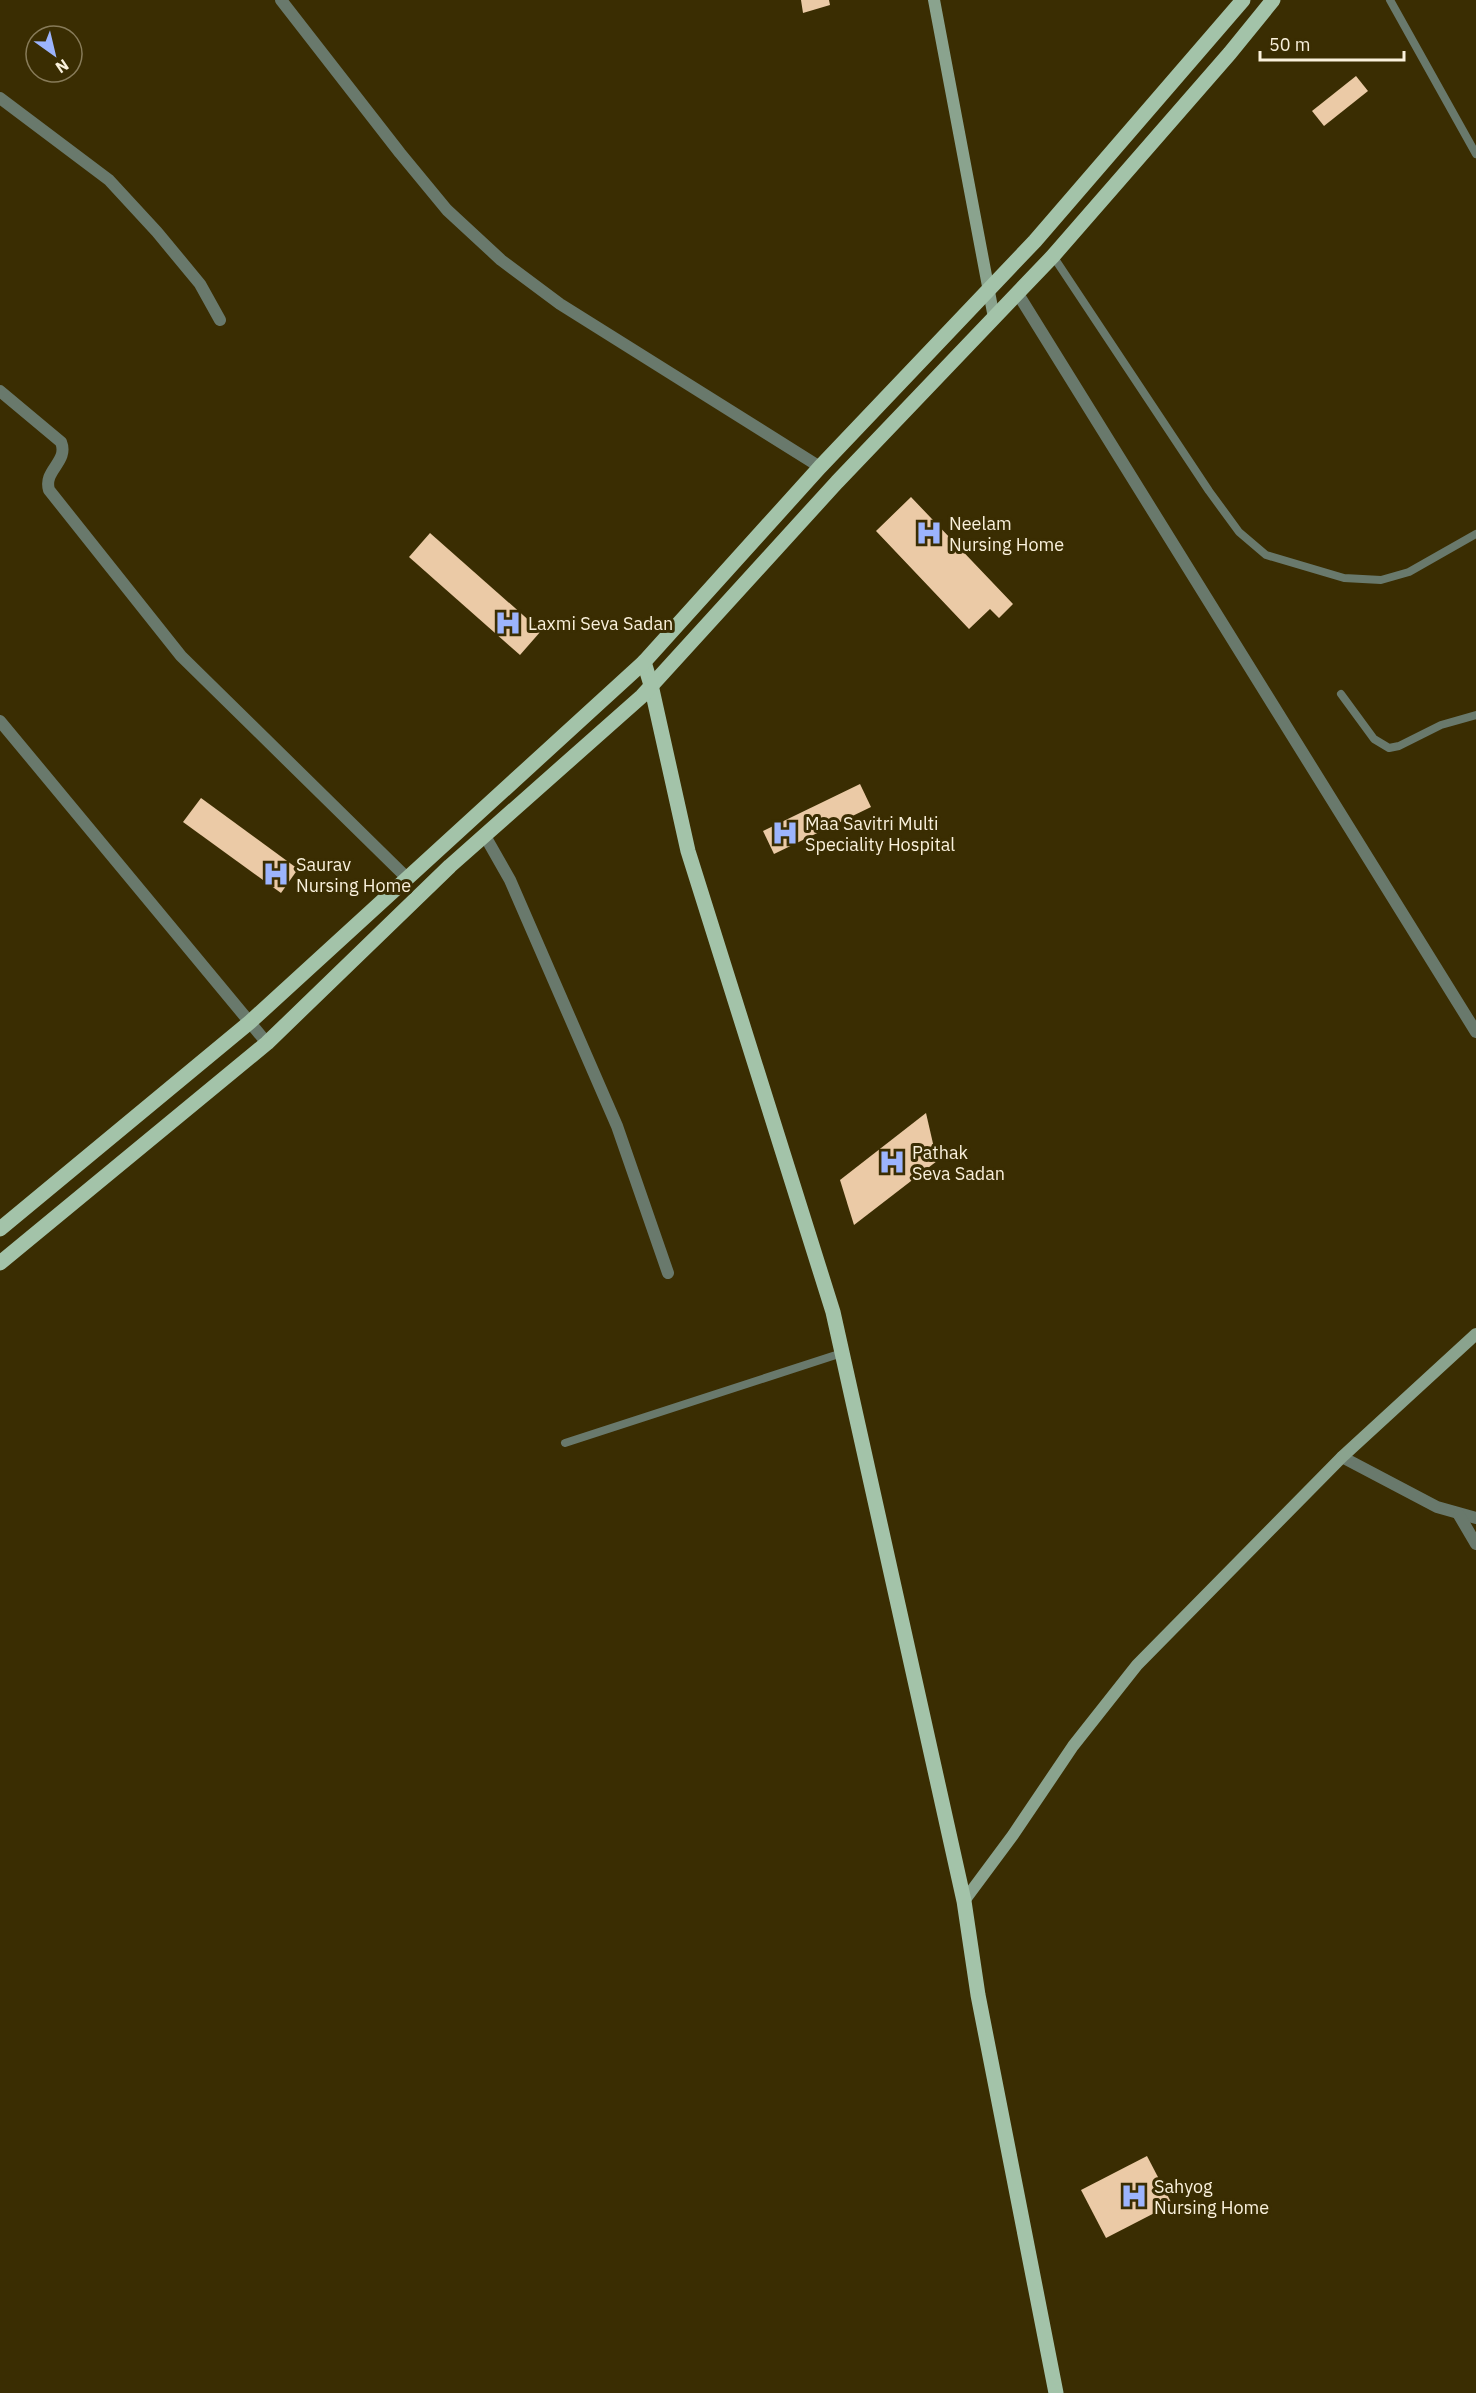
<svg xmlns="http://www.w3.org/2000/svg" width="1476" height="2393" viewBox="0 0 1476 2393" font-family="'IBM Plex Sans',sans-serif">
  <style>
    .building { fill: #ebcaa6 }
    .lines { fill: none; stroke-linecap: round; stroke-linejoin: round }
    .lane { stroke: #69796c; stroke-width: 8 }
    .street { stroke: #69796c; stroke-width: 12 }
    .secondary { stroke: #8aa38e; stroke-width: 12 }
    .primary { stroke: #a3c3a9; stroke-width: 15 }
    .labels { text-anchor: middle; dominant-baseline: central; stroke-width: 6; stroke-linejoin: round; paint-order: stroke }
    .poi-label { font-size: 18px; fill: #faf1dc; stroke: #3a2d02; text-anchor: start }
  </style>
  <rect width="100%" height="100%" fill="#3a2d02"/>
  <g class="building">
    <polygon points="801,0 829,0 830,5 803,13"/>
    <polygon points="1356,76 1368,91 1324,126 1312,111"/>
    <polygon points="911,497 1013,604 999,618 990,609 969,629 876,531"/>
    <polygon points="430,533 541,631 520,655 409,557"/>
    <polygon points="860,784 871,807 774,854 763,831"/>
    <polygon points="201,798 298,869 281,893 183,822"/>
    <polygon points="926,1113 937,1161 854,1225 840,1180"/>
    <polygon points="1147,2156 1172,2204 1106,2238 1081,2190"/>
  </g>
  <g class="lines">
    <g class="lane">
      <polyline points="1390,0 1476,154"/>
      <polyline points="1053,256 1209,491 1239,532 1266,555 1344,578 1381,580 1409,572 1476,534"/>
      <polyline points="1341,694 1374,739 1389,748 1399,746 1441,725 1476,715"/>
      <polyline points="565,1443 842,1353"/>
    </g>
    <g class="street">
      <polyline points="281,0 400,153 447,210 501,260 560,304 820,467"/>
      <polyline points="0,98 109,180 157,232 200,284 220,320"/>
      <polyline points="1018,294 1476,1032"/>
      <path d="M0,391L61,442C69,462 43,470 49,490L181,656L406,877"/>
      <polyline points="0,721 267,1043"/>
      <polyline points="485,836 510,880 617,1126 668,1273"/>
      <polyline points="1342,1457 1437,1507 1476,1518"/>
      <polyline points="1459,1515 1476,1544"/>
    </g>
    <g class="secondary">
      <polyline points="934,0 994,318"/>
      <polyline points="964,1901 1013,1835 1073,1746 1137,1665 1342,1457 1476,1334"/>
    </g>
    <g class="primary">
      <polyline points="644,662 651,685 688,851 833,1312 964,1901 978,1995 1056,2393"/>
      <polyline points="0,1229 250,1022 644,662 820,467 1035,241 1243,0"/>
      <polyline points="0,1263 267,1043 450,866 642,696 837,482 1053,256 1230,53 1273,0"/>
    </g>
  </g>
  <defs>
    <symbol id="hospital-bare" viewBox="-9 -9 18 18"><path d="M-5-5h3v3.5h4V-5h3V5h-3V1.5h-4V5h-3Z" fill="#9cb4fd" stroke="#3a2d02" stroke-width="2.5" paint-order="stroke"/></symbol>
  </defs>
  <g fill-rule="evenodd">
    <use href="#hospital-bare" x="910" y="514" width="38" height="38"/>
    <use href="#hospital-bare" x="489" y="604" width="38" height="38"/>
    <use href="#hospital-bare" x="766" y="814" width="38" height="38"/>
    <use href="#hospital-bare" x="257" y="855" width="38" height="38"/>
    <use href="#hospital-bare" x="873" y="1143" width="38" height="38"/>
    <use href="#hospital-bare" x="1115" y="2177" width="38" height="38"/>
  </g>
  <g class="labels">
    <g class="poi-label">
      <text x="949" y="523">Neelam<tspan x="949" dy="21">Nursing Home</tspan></text>
      <text x="528" y="623">Laxmi Seva Sadan</text>
      <text x="805" y="823">Maa Savitri Multi<tspan x="805" dy="21">Speciality Hospital</tspan></text>
      <text x="296" y="864">Saurav<tspan x="296" dy="21">Nursing Home</tspan></text>
      <text x="912" y="1152">Pathak<tspan x="912" dy="21">Seva Sadan</tspan></text>
      <text x="1154" y="2186">Sahyog<tspan x="1154" dy="21">Nursing Home</tspan></text>
    </g>
  </g>
  <g transform="translate(54 54) rotate(146)"><circle r="28" fill="#3a2d02" stroke="#877b59" stroke-width="1.5"/>
  <path d="M0-4.5L10 22L0 15L-10 22Z" fill="#9cb4fd"/>
  <text y="-9" font-size="16" font-weight="bold" text-anchor="middle" fill="#faf1dc">N</text>
  </g>
  <path d="M1260 51v9h144v-9" fill="none" stroke="#faf1dc" stroke-width="3"/>
  <text x="1269" y="51" font-size="18" fill="#faf1dc" stroke="#3a2d02" stroke-width="4.5" paint-order="stroke">50 m</text>
</svg>
